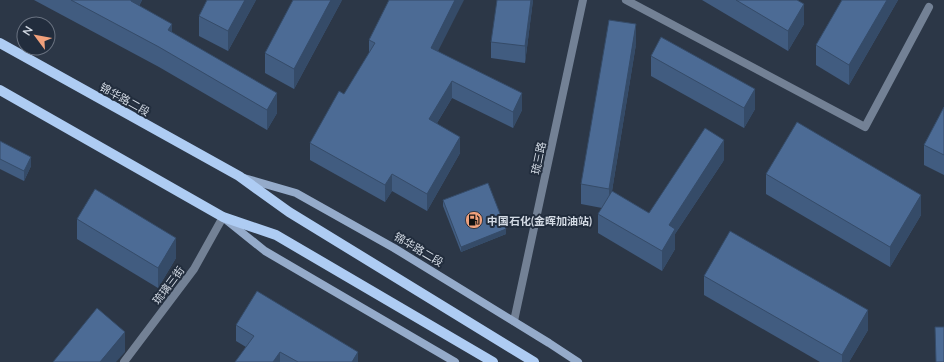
<svg xmlns="http://www.w3.org/2000/svg" width="944" height="362" viewBox="0 0 944 362" font-family="Lato,'Noto Sans SC',sans-serif">
  <style>
    .lines { fill: none; stroke-linecap: round; stroke-linejoin: round }
    .street { stroke: #738195; stroke-width: 8 }
    .secondary { stroke: #95abca; stroke-width: 8 }
    .primary { stroke: #aeccf3; stroke-width: 10 }
    .wall { fill: #415c80 }
    .shaded-wall { fill: #354b68 }
    .building { fill: #4c6b95; stroke: #354b68 }
    .labels { text-anchor: middle; dominant-baseline: central; stroke-width: 4; stroke-linejoin: round; paint-order: stroke }
    .street-label { font-size: 11px; fill: #d3dae4; stroke: #222d3d }
    .poi-label { font-size: 11px; font-weight: bold; fill: #d3dae4; stroke: #222d3d; text-anchor: start }
  </style>
  <rect width="100%" height="100%" fill="#2c3747"/>
  <g class="lines">
    <g class="street">
      <polyline points="626,0 865,127 929,7"/>
      <polyline points="514,321 583,0"/>
      <polyline points="124,362 194,269 223,217"/>
    </g>
    <g class="secondary">
      <polyline points="244,178 296,193 394,248 549,343 578,362"/>
      <polyline points="225,219 265,251 455,362"/>
    </g>
    <g class="primary">
      <polyline points="0,43 239,176 289,212 534,362"/>
      <polyline points="0,90 223,217 276,235 493,362"/>
    </g>
  </g>
  <g class="wall">
    <polygon points="34,0 142,0 139,6 172,32 277,113 267,130 159,67"/>
    <polygon points="256,0 228,51 199,36 199,16"/>
    <polygon points="342,0 294,89 265,73 265,53"/>
    <polygon points="533,0 525,63 491,58 491,42"/>
    <polygon points="702,0 797,0 804,24 788,51"/>
    <polygon points="842,0 898,0 849,85 816,65 816,45"/>
    <polygon points="369,40 438,51 522,110 513,128 452,98 437,123 460,153 427,211 392,191 385,202 310,160 310,143 344,94 369,53"/>
    <polygon points="636,44 612,191 649,213 724,160 675,234 675,249 662,271 598,233 598,214 602,208 581,204 581,184"/>
    <polygon points="651,56 755,109 744,128 651,76"/>
    <polygon points="944,107 944,175 924,165 924,145"/>
    <polygon points="0,141 31,166 24,181 0,169"/>
    <polygon points="766,174 921,215 890,267 766,194"/>
    <polygon points="443,200 506,234 461,252 443,206"/>
    <polygon points="77,219 176,258 158,288 77,239"/>
    <polygon points="704,276 868,330 849,362 820,362 704,295"/>
    <polygon points="236,325 358,362 235,362 246,347 236,341"/>
  </g>
  <g class="shaded-wall">
    <polygon points="131,0 142,0 131,21"/>
    <polygon points="245,0 256,0 228,51 228,31"/>
    <polygon points="331,0 342,0 294,89 294,69"/>
    <polygon points="455,0 464,0 431,65 431,48"/>
    <polygon points="531,0 533,0 525,63 525,46"/>
    <polygon points="887,0 898,0 849,85 849,65"/>
    <polygon points="804,4 804,24 788,51 788,31"/>
    <polygon points="172,24 172,44 168,30"/>
    <polygon points="636,24 636,44 609,209 609,189"/>
    <polygon points="452,81 452,98 429,136 429,119"/>
    <polygon points="755,89 755,109 744,128 744,108"/>
    <polygon points="277,93 277,113 267,130 267,110"/>
    <polygon points="522,93 522,110 513,128 513,112"/>
    <polygon points="460,137 460,153 427,211 427,194"/>
    <polygon points="724,140 724,160 675,234 675,249 662,271 662,251 669,225"/>
    <polygon points="31,157 31,166 24,181 24,171"/>
    <polygon points="392,174 392,191 385,202 385,185"/>
    <polygon points="921,195 921,215 890,267 890,247"/>
    <polygon points="506,229 506,234 461,252 461,247"/>
    <polygon points="176,238 176,258 158,288 158,268"/>
    <polygon points="868,310 868,330 849,362 842,362 842,355"/>
    <polygon points="125,332 125,352 116,362 100,362"/>
    <polygon points="280,352 280,362 273,362"/>
    <polygon points="358,352 358,362 352,362"/>
  </g>
  <g class="building">
    <polygon points="71,0 131,0 131,1 172,24 168,30 277,93 267,110 159,47"/>
    <polygon points="207,0 245,0 228,31 199,16"/>
    <polygon points="293,0 331,0 294,69 265,53"/>
    <polygon points="389,0 455,0 431,48 522,93 513,112 452,81 429,119 460,137 427,194 392,174 385,185 310,143 339,91 344,94 375,43 369,40"/>
    <polygon points="497,0 531,0 525,46 491,42"/>
    <polygon points="736,0 797,0 804,4 788,31"/>
    <polygon points="842,0 887,0 849,65 816,45"/>
    <polygon points="609,20 636,24 609,189 581,184"/>
    <polygon points="661,37 755,89 744,108 651,56"/>
    <polygon points="944,107 944,155 924,145"/>
    <polygon points="797,122 921,195 890,247 766,174"/>
    <polygon points="705,128 724,140 669,225 675,229 662,251 598,214 612,191 649,213"/>
    <polygon points="0,141 31,157 24,171 0,159"/>
    <polygon points="488,183 506,229 461,247 443,200"/>
    <polygon points="95,189 176,238 158,268 77,219"/>
    <polygon points="730,231 868,310 842,355 704,276"/>
    <polygon points="257,291 358,352 352,362 298,362 280,352 273,362 235,362 254,336 236,325"/>
    <polygon points="97,308 125,332 100,362 53,362"/>
    <polygon points="935,327 944,327 944,362 936,362"/>
  </g>
  <defs>
    <symbol id="fuel-disc" viewBox="-11 -11 22 22"><circle r="9.5" fill="#f1a17c" stroke="#222d3d"/><path d="M-5.5-6h7V0h2V4h1.3V-2.5L3-4.5l.8-.8L6-3V5H2.5V1h-1V6h-7ZM-4.2-4.7v3.2H.2V-4.7Z" fill="#111"/></symbol>
  </defs>
  <g fill-rule="evenodd">
    <use href="#fuel-disc" x="464" y="210" width="20" height="20"/>
  </g>
  <g class="labels">
    <g class="street-label">
      <text transform="translate(125 99) rotate(29)">锦华路二段</text>
      <text transform="translate(538 158) rotate(-78)">琉三路</text>
      <text transform="translate(419 249) rotate(31)">锦华路二段</text>
      <text transform="translate(168 285) rotate(-53)">琉璃三街</text>
    </g>
    <g class="poi-label">
      <text x="487" y="220">中国石化(金晖加油站)</text>
    </g>
  </g>
  <g transform="translate(36 36) rotate(302)"><circle r="19" fill="#222d3d" stroke="#697280"/>
  <path d="M0-3L7 15L0 10L-7 15Z" fill="#f1a17c"/>
  <text y="-6" font-size="11" font-weight="bold" text-anchor="middle" fill="#d3dae4">N</text>
  </g>
</svg>
